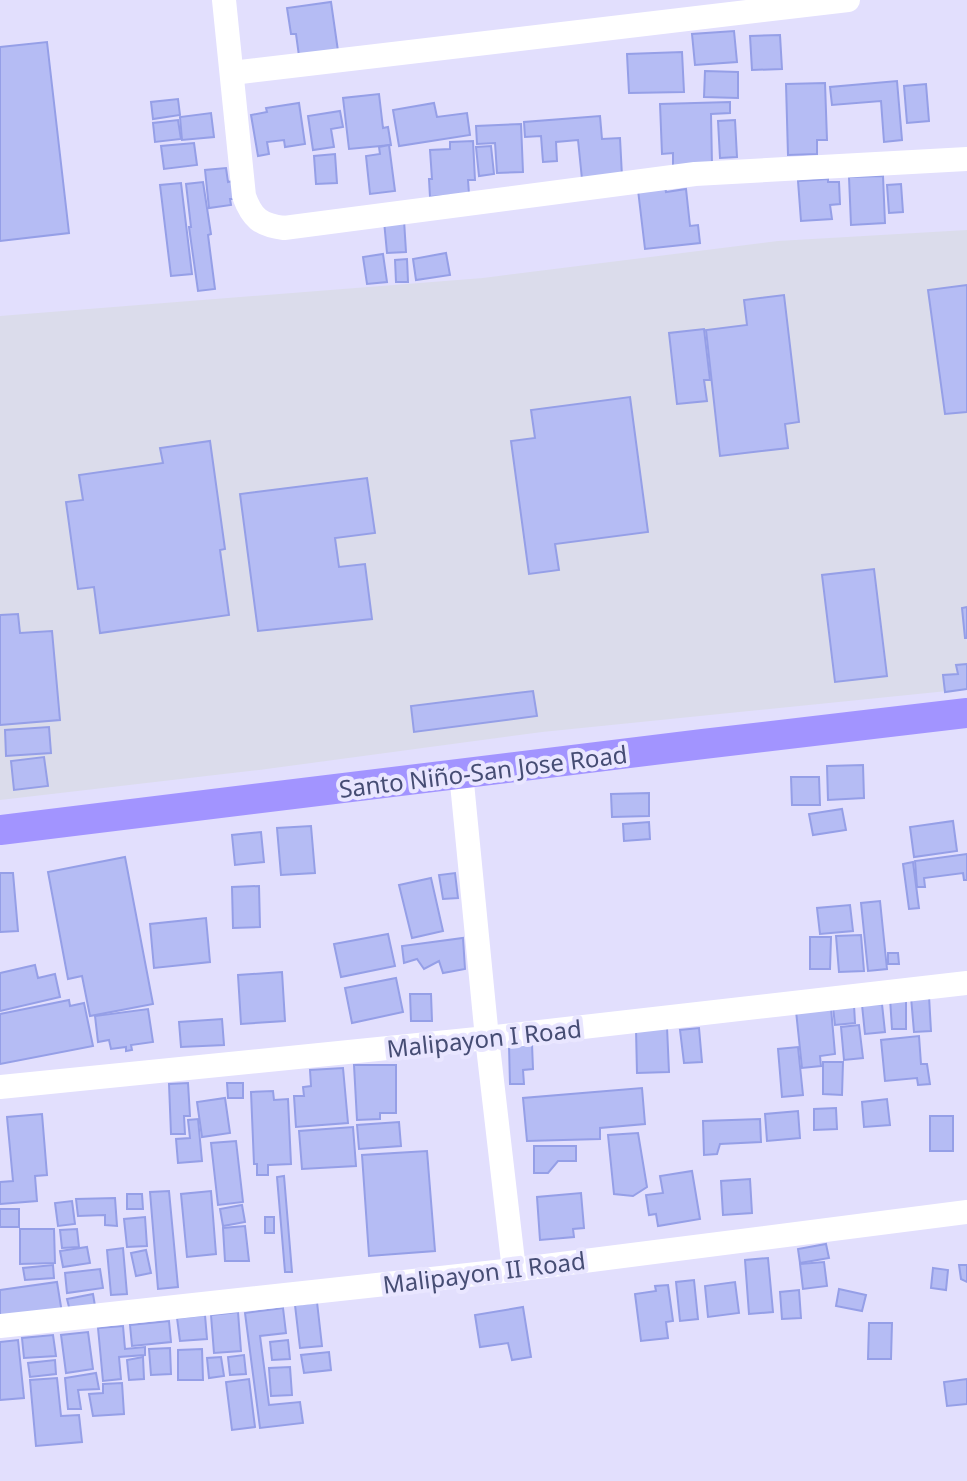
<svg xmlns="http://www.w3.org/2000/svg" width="967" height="1481" viewBox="0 0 967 1481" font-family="'Noto Sans',sans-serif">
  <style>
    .industrial { fill: #dbdceb }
    .building { fill: #b5bcf4; stroke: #959fe7; stroke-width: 2 }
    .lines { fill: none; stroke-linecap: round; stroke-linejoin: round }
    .minor { stroke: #fff; stroke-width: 24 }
    .major { stroke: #a294ff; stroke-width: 30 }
    .labels { text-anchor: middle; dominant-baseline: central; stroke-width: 8; stroke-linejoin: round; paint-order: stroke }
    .street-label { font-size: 24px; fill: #464d74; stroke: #e9e6ff }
  </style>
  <rect width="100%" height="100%" fill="#e2dffd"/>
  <polygon class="industrial" points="967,230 967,614 963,615 967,643 967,689 542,732 259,770 0,800 0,316 483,278 778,241"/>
  <g class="building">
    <polygon points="331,2 338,51 299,56 296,34 291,34 287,8"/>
    <polygon points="734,31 737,62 695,65 692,34"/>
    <polygon points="780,35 782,69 752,70 750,36"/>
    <polygon points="47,42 69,233 0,241 0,47"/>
    <polygon points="682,52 684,92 629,93 627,54"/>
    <polygon points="705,71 738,72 738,98 704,97"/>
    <polygon points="897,81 902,140 884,142 881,101 832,105 830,87"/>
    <polygon points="825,83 827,140 817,140 817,154 788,155 786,84"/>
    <polygon points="926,84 929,121 907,123 904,86"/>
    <polygon points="379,94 383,128 388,127 391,145 349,149 343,98"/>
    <polygon points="178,99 180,115 153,119 151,102"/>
    <polygon points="730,102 730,113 711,114 712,165 673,166 673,153 662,154 660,104"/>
    <polygon points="299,103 305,144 285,147 284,140 267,142 269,154 258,156 251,115 267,112 266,108"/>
    <polygon points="434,103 437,117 467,113 470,135 399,146 393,110"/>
    <polygon points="340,111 343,127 331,129 334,147 313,150 308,116"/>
    <polygon points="211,113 214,137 182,140 180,117"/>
    <polygon points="600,116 602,139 620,138 622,176 582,179 578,140 556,142 557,161 543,162 541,136 525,137 524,122"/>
    <polygon points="178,120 181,139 155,142 153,123"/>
    <polygon points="735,120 737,157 720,158 718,121"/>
    <polygon points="521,124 523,172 497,173 495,143 477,144 476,126"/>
    <polygon points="473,141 475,180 468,180 469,194 430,197 429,179 432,179 430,150 450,149 450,142"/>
    <polygon points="194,143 197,165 164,169 161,146"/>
    <polygon points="389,145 395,191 370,194 366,156 380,154 379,147"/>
    <polygon points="491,146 494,174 479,176 476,147"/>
    <polygon points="335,154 337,183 316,184 314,156"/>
    <polygon points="226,168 228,182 233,181 236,199 230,199 231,205 209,208 205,170"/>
    <polygon points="883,176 885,223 851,225 849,177"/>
    <polygon points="828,179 828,182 839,182 840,204 830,205 832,219 801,221 798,181"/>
    <polygon points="203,182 211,234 208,235 215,289 198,291 189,227 191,227 186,184"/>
    <polygon points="181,183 192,274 171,276 160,185"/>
    <polygon points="901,184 903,212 889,213 887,185"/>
    <polygon points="665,187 666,192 686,189 690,226 698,225 700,243 645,249 638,190"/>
    <polygon points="404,220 406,252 387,253 384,221"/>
    <polygon points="446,253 450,275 416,280 413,259"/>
    <polygon points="383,254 387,282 367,284 363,257"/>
    <polygon points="407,259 408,282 396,282 395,260"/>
    <polygon points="967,285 967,412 945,414 928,290"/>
    <polygon points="784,295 799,422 785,424 788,448 720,456 706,330 747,325 744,300"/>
    <polygon points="704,329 710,380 704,380 707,401 677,404 669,333"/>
    <polygon points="630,397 648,532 555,544 559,570 529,574 511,441 535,438 531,410"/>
    <polygon points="210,441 225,549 220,550 229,615 100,633 94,587 78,589 66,502 83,500 79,475 163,463 160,448"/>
    <polygon points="367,478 375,533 335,538 339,567 365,564 372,619 258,631 240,494"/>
    <polygon points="874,569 887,676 835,682 822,575"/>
    <polygon points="967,607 967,638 965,638 962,608"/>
    <polygon points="18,614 20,633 52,631 60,720 0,725 0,615"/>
    <polygon points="967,664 967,689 945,692 943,675 958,674 956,665"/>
    <polygon points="533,691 537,716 414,732 411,706"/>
    <polygon points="49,727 51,753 6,756 5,730"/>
    <polygon points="44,757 48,786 14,790 11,761"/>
    <polygon points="863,765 864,798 828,800 827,766"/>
    <polygon points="791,777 819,777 820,805 792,805"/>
    <polygon points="649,793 649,816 612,817 611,794"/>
    <polygon points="842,809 846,830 813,835 809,814"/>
    <polygon points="953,821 957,851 914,857 910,827"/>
    <polygon points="649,822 650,839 624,841 623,824"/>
    <polygon points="311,826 315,873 281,875 277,828"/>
    <polygon points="261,832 264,862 235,865 232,835"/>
    <polygon points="967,854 967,880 964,880 963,873 924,878 925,887 917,887 915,861"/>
    <polygon points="125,857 153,1004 90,1016 82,976 68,979 48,872"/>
    <polygon points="913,862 919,908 909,909 903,864"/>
    <polygon points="0,873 13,873 18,931 0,932"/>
    <polygon points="455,873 458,898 443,899 439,875"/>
    <polygon points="431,878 443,931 412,938 399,885"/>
    <polygon points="259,886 260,927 233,928 232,887"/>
    <polygon points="880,901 887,969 868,971 861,903"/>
    <polygon points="850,905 853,931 820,934 817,908"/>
    <polygon points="206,918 210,962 154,968 150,924"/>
    <polygon points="388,934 395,966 341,977 334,944"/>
    <polygon points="861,935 864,971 839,972 836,936"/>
    <polygon points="810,937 831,937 830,969 810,969"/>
    <polygon points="463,938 465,969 443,973 439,961 424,969 417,959 404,963 402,946"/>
    <polygon points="888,953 898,953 899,964 888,964"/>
    <polygon points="35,965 38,978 55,974 60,997 0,1011 0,973"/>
    <polygon points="282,972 285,1021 241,1024 238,975"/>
    <polygon points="396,978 403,1012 352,1023 345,988"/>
    <polygon points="410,994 431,994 432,1021 411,1021"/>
    <polygon points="929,996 931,1031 914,1032 911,997"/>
    <polygon points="890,998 906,998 906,1029 892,1029"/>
    <polygon points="69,1000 70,1006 84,1003 93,1046 0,1064 0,1014"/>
    <polygon points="882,1004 885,1032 865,1034 862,1005"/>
    <polygon points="854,1005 855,1023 835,1025 833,1007"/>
    <polygon points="831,1008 835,1054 820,1056 821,1066 802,1068 796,1011"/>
    <polygon points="148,1009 153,1042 131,1045 132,1050 126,1051 126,1047 111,1049 109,1040 98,1042 95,1016"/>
    <polygon points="222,1019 224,1045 181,1047 179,1022"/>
    <polygon points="859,1025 863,1058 844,1060 841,1027"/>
    <polygon points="667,1027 669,1072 637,1073 636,1029"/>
    <polygon points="699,1028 702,1062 684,1063 680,1030"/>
    <polygon points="919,1036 921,1064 927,1064 930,1084 918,1085 917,1078 885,1081 881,1040"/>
    <polygon points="532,1044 533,1069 523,1070 524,1084 510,1084 509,1045"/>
    <polygon points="798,1047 803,1095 782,1097 778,1049"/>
    <polygon points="823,1062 843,1062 842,1095 823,1094"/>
    <polygon points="354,1065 396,1065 396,1113 380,1113 380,1119 357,1120"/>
    <polygon points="343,1068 348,1123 296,1127 294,1096 304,1096 303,1087 311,1086 310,1070"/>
    <polygon points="188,1083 190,1116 184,1116 185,1134 171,1134 169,1084"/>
    <polygon points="227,1083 243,1083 243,1098 228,1098"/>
    <polygon points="642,1088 645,1124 600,1128 600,1139 527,1141 523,1098"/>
    <polygon points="273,1091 274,1100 288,1099 291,1164 268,1165 268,1175 257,1175 257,1164 254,1164 251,1092"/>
    <polygon points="225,1098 230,1133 202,1137 197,1102"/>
    <polygon points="887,1099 890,1125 864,1127 862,1102"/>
    <polygon points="836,1108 837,1129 814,1130 814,1109"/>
    <polygon points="798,1111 800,1138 767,1141 765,1114"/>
    <polygon points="42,1114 47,1175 35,1176 37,1201 0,1204 0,1182 13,1181 7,1117"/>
    <rect x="930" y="1116" width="23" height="35"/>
    <polygon points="198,1119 202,1161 178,1163 176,1139 190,1138 188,1120"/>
    <polygon points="760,1119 761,1142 720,1144 717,1154 704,1155 703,1121"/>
    <polygon points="399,1122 401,1146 359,1149 357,1125"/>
    <polygon points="353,1127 356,1166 302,1169 299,1131"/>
    <polygon points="638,1133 647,1187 633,1196 614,1194 608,1135"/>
    <polygon points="236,1141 243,1202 218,1205 211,1143"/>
    <polygon points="534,1146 576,1146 576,1161 558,1161 548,1173 534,1173"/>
    <polygon points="427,1151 435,1251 369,1256 362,1155"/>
    <polygon points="692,1171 700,1219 658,1226 656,1214 649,1215 646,1195 663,1193 660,1176"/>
    <polygon points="284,1176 292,1272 285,1272 277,1177"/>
    <polygon points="750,1179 752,1213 723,1215 721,1181"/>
    <polygon points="169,1191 178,1287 158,1289 150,1192"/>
    <polygon points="211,1191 216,1254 187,1257 181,1194"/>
    <polygon points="581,1193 584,1228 573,1229 574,1237 540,1240 537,1197"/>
    <polygon points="127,1194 142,1194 143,1209 127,1209"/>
    <polygon points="115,1198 117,1226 105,1225 105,1215 78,1216 76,1199"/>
    <polygon points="72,1201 75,1224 58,1226 55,1203"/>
    <polygon points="242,1205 245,1222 223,1226 220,1209"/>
    <rect x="0" y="1209" width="19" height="18"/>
    <polygon points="145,1217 147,1246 127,1247 124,1219"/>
    <rect x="265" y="1217" width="9" height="16"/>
    <polygon points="245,1226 249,1261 225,1261 223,1228"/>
    <polygon points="20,1229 54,1229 55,1263 20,1264"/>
    <polygon points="77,1229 79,1247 62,1248 60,1230"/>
    <polygon points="826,1244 829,1258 800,1263 798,1249"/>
    <polygon points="87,1247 90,1263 63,1267 60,1251"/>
    <polygon points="123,1248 127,1294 111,1295 107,1250"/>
    <polygon points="146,1250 151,1273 136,1276 131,1253"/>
    <polygon points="768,1258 773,1312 749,1314 745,1260"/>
    <polygon points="824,1262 827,1286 803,1289 800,1264"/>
    <polygon points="53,1265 54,1278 25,1280 23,1268"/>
    <polygon points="959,1265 967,1265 967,1282 961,1279"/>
    <polygon points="933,1268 948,1270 946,1290 931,1288"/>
    <polygon points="100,1269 103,1288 67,1293 65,1273"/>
    <polygon points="694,1280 698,1319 680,1321 676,1282"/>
    <polygon points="57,1282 62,1313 0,1321 0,1290"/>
    <polygon points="735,1282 739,1313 708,1317 705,1286"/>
    <polygon points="668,1285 673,1321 666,1322 668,1338 641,1341 635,1294 656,1291 655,1286"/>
    <polygon points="839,1289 866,1295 862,1311 836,1306"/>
    <polygon points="799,1290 801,1318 782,1319 780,1292"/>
    <polygon points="93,1294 95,1306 70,1311 67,1299"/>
    <polygon points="317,1302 322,1346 300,1348 295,1305"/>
    <polygon points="523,1307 531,1357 512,1360 508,1343 480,1347 475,1315"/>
    <polygon points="283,1308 286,1333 260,1336 269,1405 300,1402 303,1423 260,1428 245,1313"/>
    <polygon points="238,1312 241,1351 214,1353 211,1315"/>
    <polygon points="205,1315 207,1339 180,1341 177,1318"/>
    <polygon points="169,1321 171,1342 132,1346 130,1325"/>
    <polygon points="869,1323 892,1323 891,1359 868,1359"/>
    <polygon points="123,1326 125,1349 145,1347 145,1355 119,1357 121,1379 103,1381 98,1328"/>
    <polygon points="88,1332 93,1369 66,1373 61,1335"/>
    <polygon points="53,1335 56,1356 24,1358 22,1338"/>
    <polygon points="18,1340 24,1398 0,1400 0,1342"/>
    <polygon points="288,1340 290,1359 272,1360 270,1342"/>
    <polygon points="170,1348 171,1374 151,1375 149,1349"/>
    <polygon points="202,1349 203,1380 178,1380 178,1350"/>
    <polygon points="329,1352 331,1370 304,1373 301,1355"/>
    <polygon points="244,1355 246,1374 230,1375 228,1357"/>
    <polygon points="143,1357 144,1379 129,1380 127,1360"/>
    <polygon points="221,1357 224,1376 209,1378 207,1358"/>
    <polygon points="55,1360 56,1374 30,1377 28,1363"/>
    <polygon points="290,1367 292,1395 271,1396 269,1368"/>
    <polygon points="96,1373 99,1389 78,1390 81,1409 68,1409 65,1378"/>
    <polygon points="57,1378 61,1416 79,1415 82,1442 36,1446 30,1380"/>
    <polygon points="249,1379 255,1427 232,1430 226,1382"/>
    <polygon points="967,1379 967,1404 947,1406 944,1382"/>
    <polygon points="122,1383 124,1414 93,1416 89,1394 103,1393 103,1384"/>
  </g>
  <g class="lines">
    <g class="minor">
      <path d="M224,0L244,196C252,218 260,225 284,228L695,174L967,159"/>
      <polyline points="232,73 848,0"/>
      <polyline points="461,773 487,1038 514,1270"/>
      <polyline points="0,1087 487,1038 967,983"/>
      <polyline points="0,1326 514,1270 967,1212"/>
    </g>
    <polyline class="major" points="0,830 703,744 967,713"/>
  </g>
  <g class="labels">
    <g class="street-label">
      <text transform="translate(483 771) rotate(-7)">Santo Niño-San Jose Road</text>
      <text transform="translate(484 1038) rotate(-6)">Malipayon I Road</text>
      <text transform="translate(484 1272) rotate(-7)">Malipayon II Road</text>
    </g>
  </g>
</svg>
